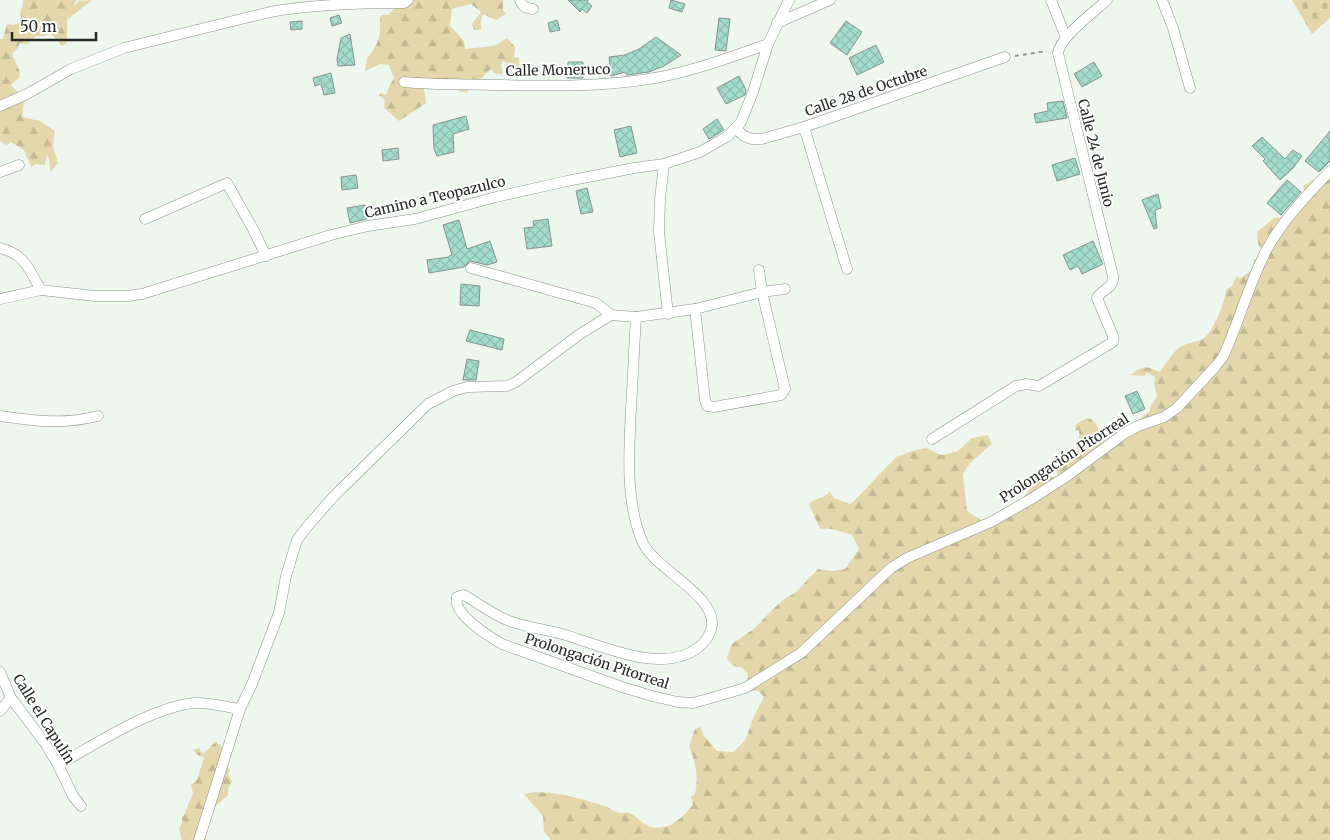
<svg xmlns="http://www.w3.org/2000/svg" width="1330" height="840" viewBox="0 0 1330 840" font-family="Merriweather,serif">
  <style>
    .forest { fill: url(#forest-firs) }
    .cemetery { fill: url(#cemetery-stones) }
    .building { fill: url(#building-cross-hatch); stroke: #879490 }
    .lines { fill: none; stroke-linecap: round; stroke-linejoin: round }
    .street-casing { stroke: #899289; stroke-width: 11 }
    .path { stroke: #909791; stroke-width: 2; stroke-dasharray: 4 4; stroke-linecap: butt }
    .street { stroke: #fff; stroke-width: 10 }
    .labels { text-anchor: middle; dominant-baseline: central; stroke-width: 4; stroke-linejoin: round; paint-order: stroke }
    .street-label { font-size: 14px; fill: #262926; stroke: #fff }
  </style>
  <defs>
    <pattern id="forest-firs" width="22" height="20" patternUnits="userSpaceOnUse" patternTransform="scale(1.25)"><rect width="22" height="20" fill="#e4d7ac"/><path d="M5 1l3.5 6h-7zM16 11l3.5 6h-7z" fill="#c3b994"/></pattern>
    <pattern id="cemetery-stones" width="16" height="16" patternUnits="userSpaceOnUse" patternTransform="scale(1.25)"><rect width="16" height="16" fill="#e4d7ac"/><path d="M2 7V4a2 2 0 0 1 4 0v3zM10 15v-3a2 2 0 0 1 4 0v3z" fill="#c3b994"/></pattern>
    <pattern id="building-cross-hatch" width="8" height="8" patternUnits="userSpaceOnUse" patternTransform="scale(1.25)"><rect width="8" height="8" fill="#a4ddcd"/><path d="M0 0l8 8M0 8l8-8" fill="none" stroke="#8dbeb0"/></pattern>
  </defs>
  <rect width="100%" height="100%" fill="#edf7ee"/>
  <g class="forest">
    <polygon points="23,0 76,0 73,7 79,1 92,0 67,20 67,43 62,46 51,34 43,36 36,36 27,44 20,43 17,49 12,54 20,72 19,78 11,85 24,99 22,117 40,121 55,131 53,147 58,163 51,172 48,155 46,158 45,165 35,164 31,167 24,150 11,142 7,145 0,141 0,39 3,39 7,24 14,25 22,21 20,13 23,5"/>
    <path d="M403,0H503V10L506,14L496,20L483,14L481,20V30H474L472,24L481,12L471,4L452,9L450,26L464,41L465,49L494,46L507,38L515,47L514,57L519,58V66L515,67L503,61L501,66L503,74H495L491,69L466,93L460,91L454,84L444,89H424L426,103L399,121L384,108L385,100L379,95L381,93L386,95L389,87L394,78L389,65L380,64L365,71C365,66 367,63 367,59C379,42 381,38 380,17L383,14L388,15Z"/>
    <path d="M1330,170V840H551L544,832L543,816L524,794C548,788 583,799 607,807C611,809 616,812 621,813C623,813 626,812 629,813C641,817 644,831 663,827C676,825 684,815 693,805L691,797L695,794C699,776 695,762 689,746L694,731L700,726L704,736L717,751L734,752L746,739L753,718L764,697L759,691H752V684H747L748,674L741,667L733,666L727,658L732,644L755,628L772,610L784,599L795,593L818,569L833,571L845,569L859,549L852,535C842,532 830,527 820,529L809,504C816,497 823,499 830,492L834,498L850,504L856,499L896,457L913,451L926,448L941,455L947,454L958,451L972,438L988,435L992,444L970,463L963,474L967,511L981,520C991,518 1005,513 1014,507C1029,496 1033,474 1057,477V472L1055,470C1072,457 1080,454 1079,430L1075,431L1076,424L1087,418L1091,419L1096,424L1105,444L1115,434L1132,425L1150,411V407L1157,396L1154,384L1155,377L1148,373L1144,376L1130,375C1143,366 1145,365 1160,372C1166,364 1172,353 1180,347C1187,343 1196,342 1203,339C1212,334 1226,300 1226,290L1232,286L1236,277L1241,278L1256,267L1253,259H1261L1263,251L1258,244L1257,232L1274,218C1285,219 1297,208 1306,201L1303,186Z"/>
    <polygon points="216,741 230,756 228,766 230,772 228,773 232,782 228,789 228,795 216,806 204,834 207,840 182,840 179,829 182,823 182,817 184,815 193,793 191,785 197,780 204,757 198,755 193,750 199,748 203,754"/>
  </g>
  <polygon class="cemetery" points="1292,0 1330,0 1330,18 1312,34"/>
  <g class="building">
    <polygon points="568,0 588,0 587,2 592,6 587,13 582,9 580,12"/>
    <polygon points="671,0 685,4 682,12 669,8"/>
    <polygon points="339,15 342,23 332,26 330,18"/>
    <polygon points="719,18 730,19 726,51 715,50"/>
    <polygon points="557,20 560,30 550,32 548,23"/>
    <polygon points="302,21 302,29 291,30 290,22"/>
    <polygon points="846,21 862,32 847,55 830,43"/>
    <polygon points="350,34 355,65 338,66 337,59 341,38"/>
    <polygon points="656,37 681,55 664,66 649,72 627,75 625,72 611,76 609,57 625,55 639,49"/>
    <polygon points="876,45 884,62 857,75 849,58"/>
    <polygon points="568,62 583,62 583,78 567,78"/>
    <polygon points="1094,62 1102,76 1082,87 1074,74"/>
    <polygon points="331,73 335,93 324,95 321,84 315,86 313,78"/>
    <polygon points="739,76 746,90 745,95 726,104 717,88"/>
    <polygon points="1063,101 1067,118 1036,123 1034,114 1048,111 1047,103"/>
    <polygon points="466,116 469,129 453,134 454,152 437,156 434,149 433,125"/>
    <polygon points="717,119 724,130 709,139 703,129"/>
    <polygon points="631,126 637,153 620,157 614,130"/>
    <polygon points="1330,131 1330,161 1319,172 1305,161"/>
    <polygon points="1262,137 1285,159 1293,150 1302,156 1293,168 1280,180 1263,161 1265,159 1252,146"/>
    <polygon points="398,148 399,159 383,161 382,150"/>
    <polygon points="1075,158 1080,174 1057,181 1052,165"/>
    <polygon points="356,175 358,188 342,190 341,177"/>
    <polygon points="1287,180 1301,192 1281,215 1267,203"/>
    <polygon points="587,188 593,212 581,214 576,191"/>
    <polygon points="1158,194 1161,208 1155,210 1157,228 1154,229 1142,200"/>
    <polygon points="365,205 367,219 350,223 347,208"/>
    <polygon points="548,219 552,246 527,249 524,228 534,227 533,221"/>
    <polygon points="459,220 467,249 490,241 497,262 487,265 470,261 464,267 429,273 427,260 449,257 449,256 452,255 443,225"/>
    <polygon points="1093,241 1103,264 1082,274 1078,266 1070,270 1063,255"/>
    <polygon points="461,284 480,286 479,306 460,305"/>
    <polygon points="470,330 504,339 502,350 466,341"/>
    <polygon points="467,359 479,361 476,380 463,380"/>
    <polygon points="1137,391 1145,409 1133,414 1125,396"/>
  </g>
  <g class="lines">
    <defs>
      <g id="street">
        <path d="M520,0C523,7 525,8 533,9"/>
        <polyline points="1051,0 1066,38"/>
        <polyline points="1162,0 1173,28 1190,88"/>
        <polyline points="777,23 830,0"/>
        <path d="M404,82C436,85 467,84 499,85C551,86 603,87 655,78C694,71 731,57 768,44"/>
        <path d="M0,106L27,94L71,69L124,48L270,12C314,4 360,3 404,3L408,0"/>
        <polyline points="804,127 847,269"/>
        <polyline points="736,129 744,136 752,139 762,139 804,127 1005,57"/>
        <polyline points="664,164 660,199 659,232 668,314"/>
        <polyline points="0,172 19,165"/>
        <polyline points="145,219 227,183 253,229 266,256"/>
        <path d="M0,248C25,254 29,270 41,290"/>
        <polyline points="471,268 596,303 611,315"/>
        <polyline points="0,299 41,290 95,296 128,296 142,294 331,235 368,226 415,219 496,197 567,181 634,168 664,164 700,152 728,136 741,122 753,92 768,44 789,0"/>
        <polyline points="695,309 762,292 785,289"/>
        <path d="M636,317C634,348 633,378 631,408C629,451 625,503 643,543C655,569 715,595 712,625C711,634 706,641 699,647C662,676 601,645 562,634C544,629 524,627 507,620C492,614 478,603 464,595L457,597C452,614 490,637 502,644L622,687L652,696L678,702L693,703L704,700L745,688L801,653L891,568L907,558L991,522L1031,499L1067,476L1125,433L1138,426L1164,417L1177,408L1215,367L1223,357C1239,322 1249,283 1267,249C1283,220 1307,195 1330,171"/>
        <path d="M0,416C36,421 61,425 98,416"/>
        <path d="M932,439L1016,386L1026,384L1039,386L1113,342V336L1097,298C1102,289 1115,288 1113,276L1058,53C1060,37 1094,12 1107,0"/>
        <polyline points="0,672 11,698 45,743 58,765 73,796 81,806"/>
        <polyline points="0,711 11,698"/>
        <path d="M58,765C96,744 152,707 194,703C209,702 225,707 240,709"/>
        <polyline points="199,840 240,709 252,684 279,613 286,576 297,540 306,528 334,496 428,404 453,391 467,387 507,386 516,382 580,334 611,315 636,317 695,309 705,400 707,406 714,407 781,395 785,389 762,292 759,270"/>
      </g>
    </defs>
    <use href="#street" class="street-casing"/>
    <polyline class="path" points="1015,56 1047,51"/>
    <use href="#street" class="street"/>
  </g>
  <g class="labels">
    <g class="street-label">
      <text transform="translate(558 70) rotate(-1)">Calle Moneruco</text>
      <text transform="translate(866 91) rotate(-19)">Calle 28 de Octubre</text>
      <text transform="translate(1096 153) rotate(76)">Calle 24 de Junio</text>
      <text transform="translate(435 197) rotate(-13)">Camino a Teopazulco</text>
      <text transform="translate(1064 458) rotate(-33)">Prolongación Pitorreal</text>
      <text transform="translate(597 661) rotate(18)">Prolongación Pitorreal</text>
      <text transform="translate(44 719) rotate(58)">Calle el Capulín</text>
    </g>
  </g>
  <path d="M12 32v8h84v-8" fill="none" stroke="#262926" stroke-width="2.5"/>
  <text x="20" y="32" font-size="15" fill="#262926" stroke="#ffffff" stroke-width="4" paint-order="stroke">50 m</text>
</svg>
